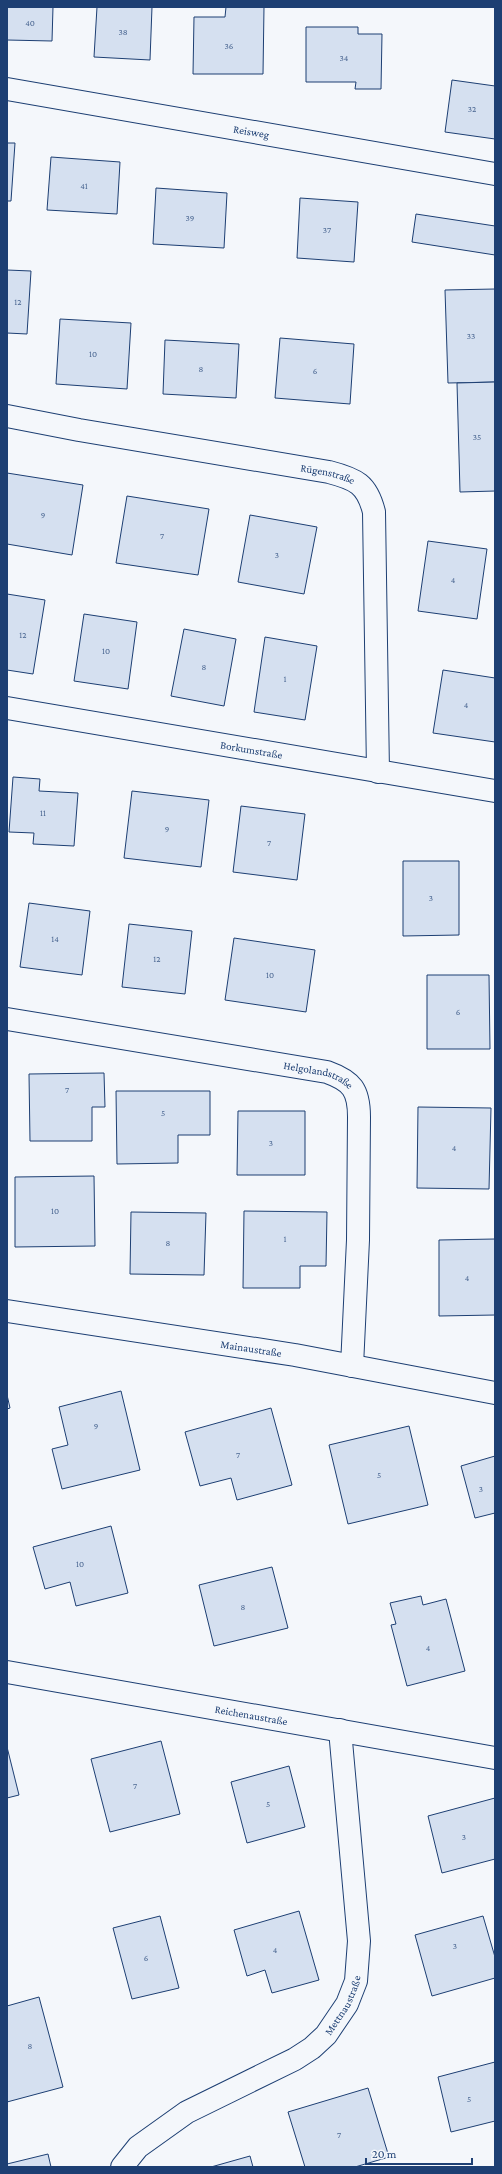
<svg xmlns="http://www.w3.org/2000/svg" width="502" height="2174" viewBox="0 0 502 2174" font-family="'Crimson Pro',serif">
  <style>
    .building { fill: #d5e0f0; stroke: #1d3f73 }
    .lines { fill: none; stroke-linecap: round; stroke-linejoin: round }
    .minor-casing { stroke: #1d3f73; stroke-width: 24 }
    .minor { stroke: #f4f7fb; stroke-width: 22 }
    .labels { text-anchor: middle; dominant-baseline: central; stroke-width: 3; stroke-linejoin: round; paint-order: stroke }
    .number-label { font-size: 9px; fill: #4b6792 }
    .street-label { font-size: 11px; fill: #1d3f73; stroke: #f4f7fb }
  </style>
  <rect width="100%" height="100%" fill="#f4f7fb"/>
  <g class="building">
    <polygon points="7,7 53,7 52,41 7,40"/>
    <polygon points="97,7 152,7 150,60 94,57"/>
    <polygon points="226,7 264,7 263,74 193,74 194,17 225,17"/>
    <polygon points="306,27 358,27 358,34 382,34 381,89 355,89 356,82 306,82"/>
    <polygon points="452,80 495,86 495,139 445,132"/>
    <polygon points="7,143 15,143 11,201 7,201"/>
    <polygon points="51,157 120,162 117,214 47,210"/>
    <polygon points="156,188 227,193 224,248 153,244"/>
    <polygon points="300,198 358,202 354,262 297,258"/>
    <polygon points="416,214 495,226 495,255 412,242"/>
    <polygon points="7,270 31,271 27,334 7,333"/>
    <polygon points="495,289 495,382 448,383 445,290"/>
    <polygon points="60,319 131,323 127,389 56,384"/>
    <polygon points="280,338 354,344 350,404 275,398"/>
    <polygon points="165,340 239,344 236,398 163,394"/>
    <polygon points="495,382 495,491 460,492 457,383"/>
    <polygon points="7,473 83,485 72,555 7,544"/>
    <polygon points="127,496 209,509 198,575 116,563"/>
    <polygon points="250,515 317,527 304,594 238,582"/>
    <polygon points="428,541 487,549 477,619 418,611"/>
    <polygon points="7,594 45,600 33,674 7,670"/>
    <polygon points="84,614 137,622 128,689 74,681"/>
    <polygon points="184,629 236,639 224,706 171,696"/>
    <polygon points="265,637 317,646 305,720 254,712"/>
    <polygon points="443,670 495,678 495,742 433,733"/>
    <polygon points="13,777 40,779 39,791 78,793 74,846 33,844 34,833 9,832"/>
    <polygon points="132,791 209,800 201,867 124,858"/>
    <polygon points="241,806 305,814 297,880 233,872"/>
    <polygon points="403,861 459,861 459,935 403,936"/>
    <polygon points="29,903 90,911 82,975 20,967"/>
    <polygon points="129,924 192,931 185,994 122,987"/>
    <polygon points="234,938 315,950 306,1012 225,1000"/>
    <polygon points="427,975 489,975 490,1049 427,1049"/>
    <polygon points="104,1073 105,1107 92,1107 92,1141 30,1141 29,1074"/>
    <polygon points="116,1091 210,1091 210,1135 178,1135 178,1163 117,1164"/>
    <polygon points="418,1107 491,1108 489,1189 417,1188"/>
    <polygon points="238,1111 305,1111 305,1175 237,1175"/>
    <polygon points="94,1176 95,1246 15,1247 15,1177"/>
    <polygon points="244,1211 327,1212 326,1266 300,1266 300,1288 243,1288"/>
    <polygon points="131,1212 206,1213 204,1275 130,1274"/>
    <polygon points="495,1239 495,1315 439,1316 439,1240"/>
    <polygon points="121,1391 140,1470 62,1489 52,1449 68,1445 59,1407"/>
    <polygon points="7,1395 10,1408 7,1409"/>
    <polygon points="271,1408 292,1485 237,1500 231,1478 200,1486 185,1432"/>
    <polygon points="409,1426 428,1505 348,1524 329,1445"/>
    <polygon points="495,1456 495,1513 475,1518 461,1466"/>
    <polygon points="111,1526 128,1593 76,1606 70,1582 45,1589 33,1547"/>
    <polygon points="272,1567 288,1628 214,1646 199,1585"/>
    <polygon points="421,1596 423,1605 446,1599 465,1671 407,1686 391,1625 396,1624 390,1603"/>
    <polygon points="161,1741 180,1814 110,1832 91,1759"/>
    <polygon points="7,1747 19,1795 7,1798"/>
    <polygon points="289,1766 305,1827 247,1843 231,1782"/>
    <polygon points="495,1798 495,1859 442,1873 428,1816"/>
    <polygon points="299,1911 319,1980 272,1993 265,1970 247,1976 234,1930"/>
    <polygon points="160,1916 179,1988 132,1999 113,1928"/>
    <polygon points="483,1916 495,1957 495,1978 432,1996 415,1935"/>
    <polygon points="39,1997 63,2087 7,2102 7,2006"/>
    <polygon points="495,2062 495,2121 451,2132 438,2077"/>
    <polygon points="368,2088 389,2157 355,2167 305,2167 288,2112"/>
    <polygon points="48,2154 51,2167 7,2167 7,2164"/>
    <polygon points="250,2156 253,2167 211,2167"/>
  </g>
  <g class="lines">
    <defs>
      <g id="minor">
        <path id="s1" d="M7,89L495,174"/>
        <path id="s2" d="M7,416L79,430L329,472C356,479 367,484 374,512L378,772"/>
        <path id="s3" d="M7,708L495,791"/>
        <path id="s4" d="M7,1019L327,1072C352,1081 359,1090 359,1117L358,1240L352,1366"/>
        <path id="s5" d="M7,1311L295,1355L495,1393"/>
        <path id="s6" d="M7,1672L495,1758"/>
        <path id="s7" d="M122,2167L138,2147L187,2112L295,2059L312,2048L326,2035L347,2004L356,1981L359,1941L340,1730"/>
      </g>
    </defs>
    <use href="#minor" class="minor-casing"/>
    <use href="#minor" class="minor"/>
  </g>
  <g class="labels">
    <g class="number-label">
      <text x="30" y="23">40</text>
      <text x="123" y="32">38</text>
      <text x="229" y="46">36</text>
      <text x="344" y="58">34</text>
      <text x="472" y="109">32</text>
      <text x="84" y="186">41</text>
      <text x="190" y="218">39</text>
      <text x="327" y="230">37</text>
      <text x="18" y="302">12</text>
      <text x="471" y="336">33</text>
      <text x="93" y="354">10</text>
      <text x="201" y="369">8</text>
      <text x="315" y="371">6</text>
      <text x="477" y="437">35</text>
      <text x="43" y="515">9</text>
      <text x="162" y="536">7</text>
      <text x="277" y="555">3</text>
      <text x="453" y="580">4</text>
      <text x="23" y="635">12</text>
      <text x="106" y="651">10</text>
      <text x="204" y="667">8</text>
      <text x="285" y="679">1</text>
      <text x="466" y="705">4</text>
      <text x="43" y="813">11</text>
      <text x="167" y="829">9</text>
      <text x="269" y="843">7</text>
      <text x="431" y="898">3</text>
      <text x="55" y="939">14</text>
      <text x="157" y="959">12</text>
      <text x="270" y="975">10</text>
      <text x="458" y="1012">6</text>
      <text x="67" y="1090">7</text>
      <text x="163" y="1113">5</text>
      <text x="271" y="1143">3</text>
      <text x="454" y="1148">4</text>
      <text x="55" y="1211">10</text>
      <text x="285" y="1239">1</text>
      <text x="168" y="1243">8</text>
      <text x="467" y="1278">4</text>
      <text x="96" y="1426">9</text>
      <text x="238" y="1455">7</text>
      <text x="379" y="1475">5</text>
      <text x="481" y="1489">3</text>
      <text x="80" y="1564">10</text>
      <text x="243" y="1607">8</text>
      <text x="428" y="1648">4</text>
      <text x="135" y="1786">7</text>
      <text x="268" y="1804">5</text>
      <text x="464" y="1837">3</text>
      <text x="455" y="1946">3</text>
      <text x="275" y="1950">4</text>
      <text x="146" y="1958">6</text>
      <text x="30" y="2046">8</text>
      <text x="469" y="2099">5</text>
      <text x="339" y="2135">7</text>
    </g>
    <g class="street-label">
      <text stroke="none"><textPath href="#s1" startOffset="248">Reisweg</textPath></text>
      <text stroke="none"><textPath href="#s2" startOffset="326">Rügenstraße</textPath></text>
      <text stroke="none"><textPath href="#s3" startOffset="248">Borkumstraße</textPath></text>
      <text stroke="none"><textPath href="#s4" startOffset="317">Helgolandstraße</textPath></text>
      <text stroke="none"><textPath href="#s5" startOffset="247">Mainaustraße</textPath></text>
      <text stroke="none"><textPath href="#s6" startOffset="248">Reichenaustraße</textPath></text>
      <text stroke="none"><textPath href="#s7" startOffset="280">Mettnaustraße</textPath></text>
    </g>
  </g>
  <rect width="502" height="2174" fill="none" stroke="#1d3f73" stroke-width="16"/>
  <path d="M366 2158v6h106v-6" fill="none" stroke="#1d3f73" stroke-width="2"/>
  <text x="372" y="2158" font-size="12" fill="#1d3f73" stroke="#f4f7fb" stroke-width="3" paint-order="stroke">20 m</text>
</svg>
